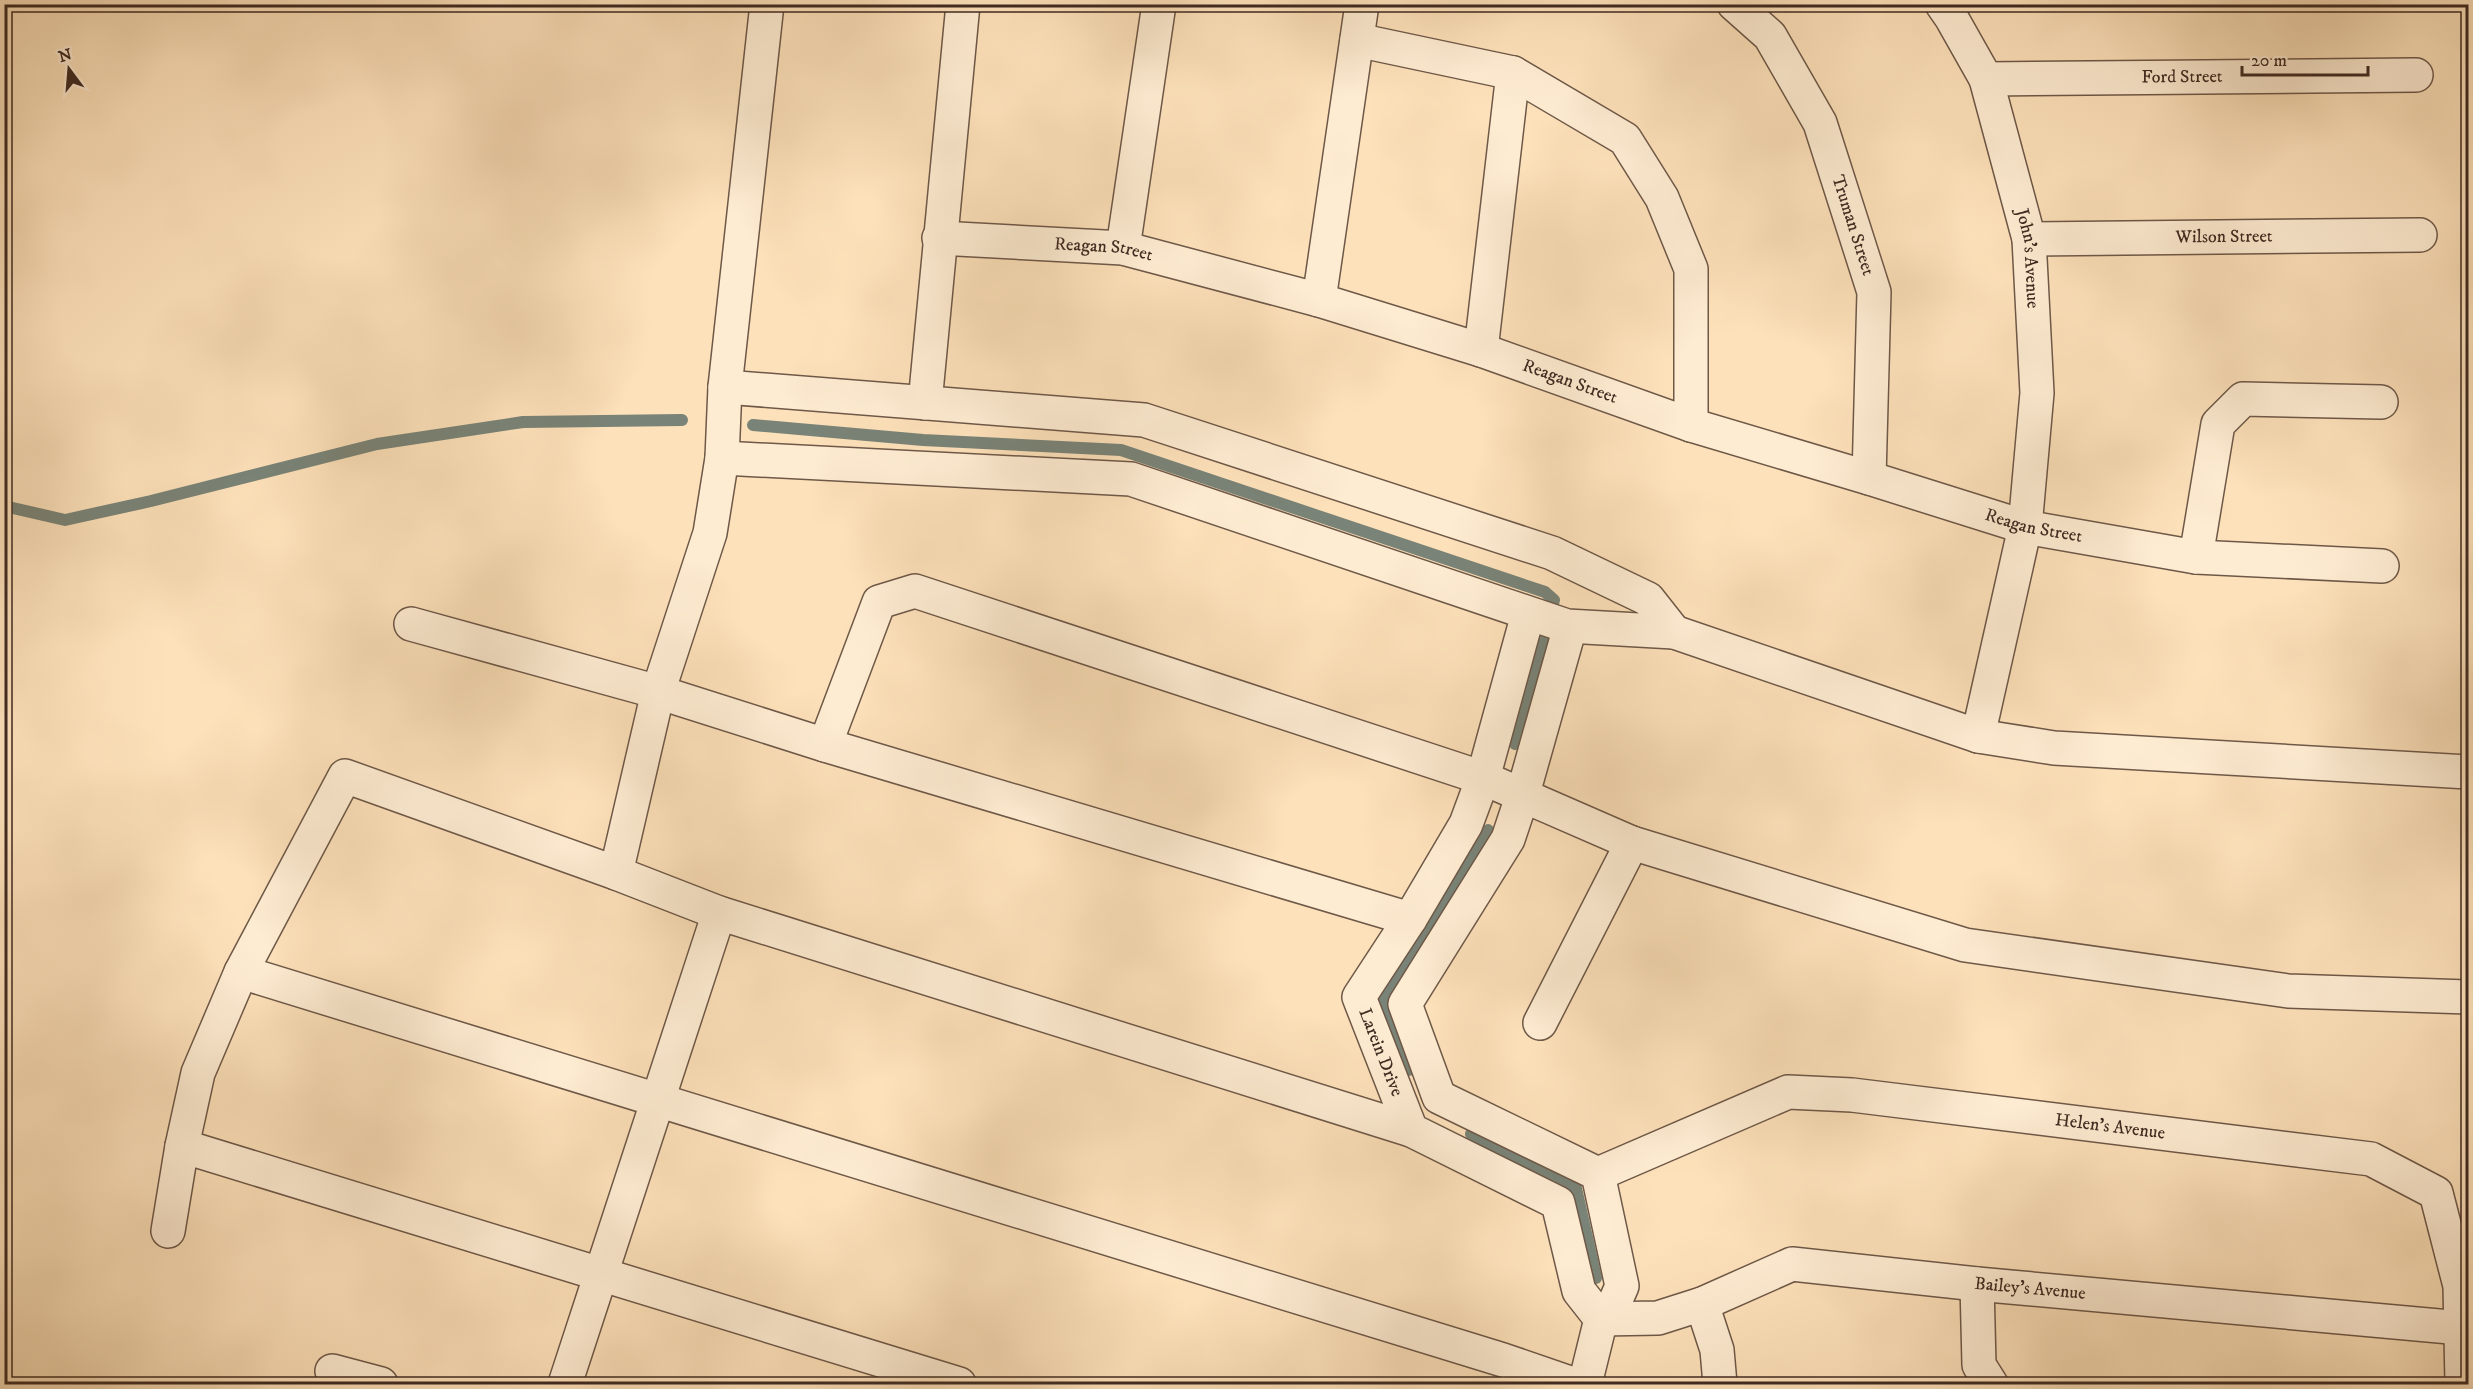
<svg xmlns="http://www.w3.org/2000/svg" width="2473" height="1389" viewBox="0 0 2473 1389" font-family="'IM FELL DW Pica',serif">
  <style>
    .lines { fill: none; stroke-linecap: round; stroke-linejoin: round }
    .stream { stroke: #798377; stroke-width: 12 }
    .minor-casing { stroke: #6e5848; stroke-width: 36 }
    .minor { stroke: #feecd2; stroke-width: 33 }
    .labels { text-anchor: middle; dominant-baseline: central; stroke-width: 6; stroke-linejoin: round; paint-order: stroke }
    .street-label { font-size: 18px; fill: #3f2a22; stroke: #feecd2 }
  </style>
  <rect width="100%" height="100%" fill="#fde1ba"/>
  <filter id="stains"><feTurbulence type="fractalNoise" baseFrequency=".00333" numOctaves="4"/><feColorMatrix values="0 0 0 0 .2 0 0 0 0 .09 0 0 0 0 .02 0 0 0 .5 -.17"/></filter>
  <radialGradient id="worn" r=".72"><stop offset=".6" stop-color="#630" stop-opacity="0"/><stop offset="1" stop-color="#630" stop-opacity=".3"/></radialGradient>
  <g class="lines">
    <g class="stream">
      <polyline points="753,425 923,440 1121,450 1545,592 1554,600 1515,744"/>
      <polyline points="4,506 65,520 151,501 377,444 523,422 682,420"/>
      <polyline points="1409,1070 1383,1002 1488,830"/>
      <polyline points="1471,1134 1576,1188 1596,1278"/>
    </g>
    <defs>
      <g id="minor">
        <path id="s1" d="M1734,4L1770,36L1820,123L1874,292L1869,478"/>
        <path id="s2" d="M1942,4L1951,17L1986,79L2029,239L2037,393L2025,527L1978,736"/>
        <polyline points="1357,40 1513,73 1625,139 1662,198 1691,269 1691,425"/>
        <path id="s3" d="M1986,79L2416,75"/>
        <path id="s4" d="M939,238L1123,248L1319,300L1481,350L1691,425L1869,478L2025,527L2196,557L2382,566"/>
        <path id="s5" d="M2029,239L2420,235"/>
        <polyline points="1123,248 1159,4"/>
        <polyline points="1319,300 1362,4"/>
        <polyline points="1481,350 1513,73"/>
        <polyline points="725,387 1144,420 1552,553 1648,599 1674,632"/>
        <polyline points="925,403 963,4"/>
        <polyline points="722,458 1131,479 1567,626 1674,632 1978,736 2054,748 2468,772"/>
        <polyline points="2196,557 2218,424 2243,399 2381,402"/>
        <path id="s6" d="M1528,614L1483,778L1466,824L1410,919L1359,997L1411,1130L1558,1203L1579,1291L1601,1319"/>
        <polyline points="411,624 658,692 825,745 1410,919"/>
        <polyline points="1570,627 1522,797 1508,839 1405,1004 1439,1097 1598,1174 1622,1286 1615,1302 1601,1319 1585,1384"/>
        <polyline points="825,745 879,602 915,591 1483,778 1632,843 1965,945 2288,991 2468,997"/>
        <polyline points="616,873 658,692 710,533 722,458 725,387 767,4"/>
        <polyline points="241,972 1503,1360 1573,1384"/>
        <polyline points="1540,1023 1632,843"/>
        <polyline points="182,1146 959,1384"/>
        <path id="s7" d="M1598,1174L1788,1092L1852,1095L2371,1159L2436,1193L2460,1286L2462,1384"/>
        <polyline points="168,1231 182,1146 198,1073 241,972 345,776 616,873 719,913 1411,1130"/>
        <polyline points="1977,1284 1979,1365 1991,1384"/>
        <polyline points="1702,1304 1717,1350 1720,1384"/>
        <path id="s8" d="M1601,1319L1658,1318L1702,1304L1792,1264L1977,1284L2461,1328L2468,1327"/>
        <polyline points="332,1371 381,1384"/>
        <polyline points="565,1384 719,913"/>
      </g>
    </defs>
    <use href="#minor" class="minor-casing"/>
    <use href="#minor" class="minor"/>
  </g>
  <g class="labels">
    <g class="street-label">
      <text stroke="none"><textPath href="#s3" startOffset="196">Ford Street</textPath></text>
      <text stroke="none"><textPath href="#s1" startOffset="256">Truman Street</textPath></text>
      <text stroke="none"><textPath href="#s5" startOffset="195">Wilson Street</textPath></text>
      <text stroke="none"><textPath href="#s4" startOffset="165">Reagan Street</textPath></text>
      <text stroke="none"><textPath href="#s2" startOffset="272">John's Avenue</textPath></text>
      <text stroke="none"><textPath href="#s4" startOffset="651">Reagan Street</textPath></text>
      <text stroke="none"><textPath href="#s4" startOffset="1137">Reagan Street</textPath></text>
      <text stroke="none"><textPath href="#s6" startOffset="482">Larein Drive</textPath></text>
      <text stroke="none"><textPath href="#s7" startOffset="531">Helen's Avenue</textPath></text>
      <text stroke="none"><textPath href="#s8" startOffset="441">Bailey's Avenue</textPath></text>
    </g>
  </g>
  <rect width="2473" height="1389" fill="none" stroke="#fde1ba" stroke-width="24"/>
  <rect x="6" y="6" width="2461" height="1377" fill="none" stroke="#3f2a22" stroke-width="3"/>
  <rect x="12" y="12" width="2449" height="1365" fill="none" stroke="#3f2a22" stroke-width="1.5"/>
  <g transform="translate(69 69) rotate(344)" stroke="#feecd2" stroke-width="4.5" paint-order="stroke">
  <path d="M0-4.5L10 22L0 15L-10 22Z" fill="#3f2a22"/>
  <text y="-9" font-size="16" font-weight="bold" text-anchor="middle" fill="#3f2a22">N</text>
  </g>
  <path d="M2242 66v9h126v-9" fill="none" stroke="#3f2a22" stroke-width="3"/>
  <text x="2251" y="66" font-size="18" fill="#3f2a22" stroke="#feecd2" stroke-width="4.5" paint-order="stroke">20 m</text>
  <rect width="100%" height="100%" filter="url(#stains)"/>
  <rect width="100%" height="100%" fill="url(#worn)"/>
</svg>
